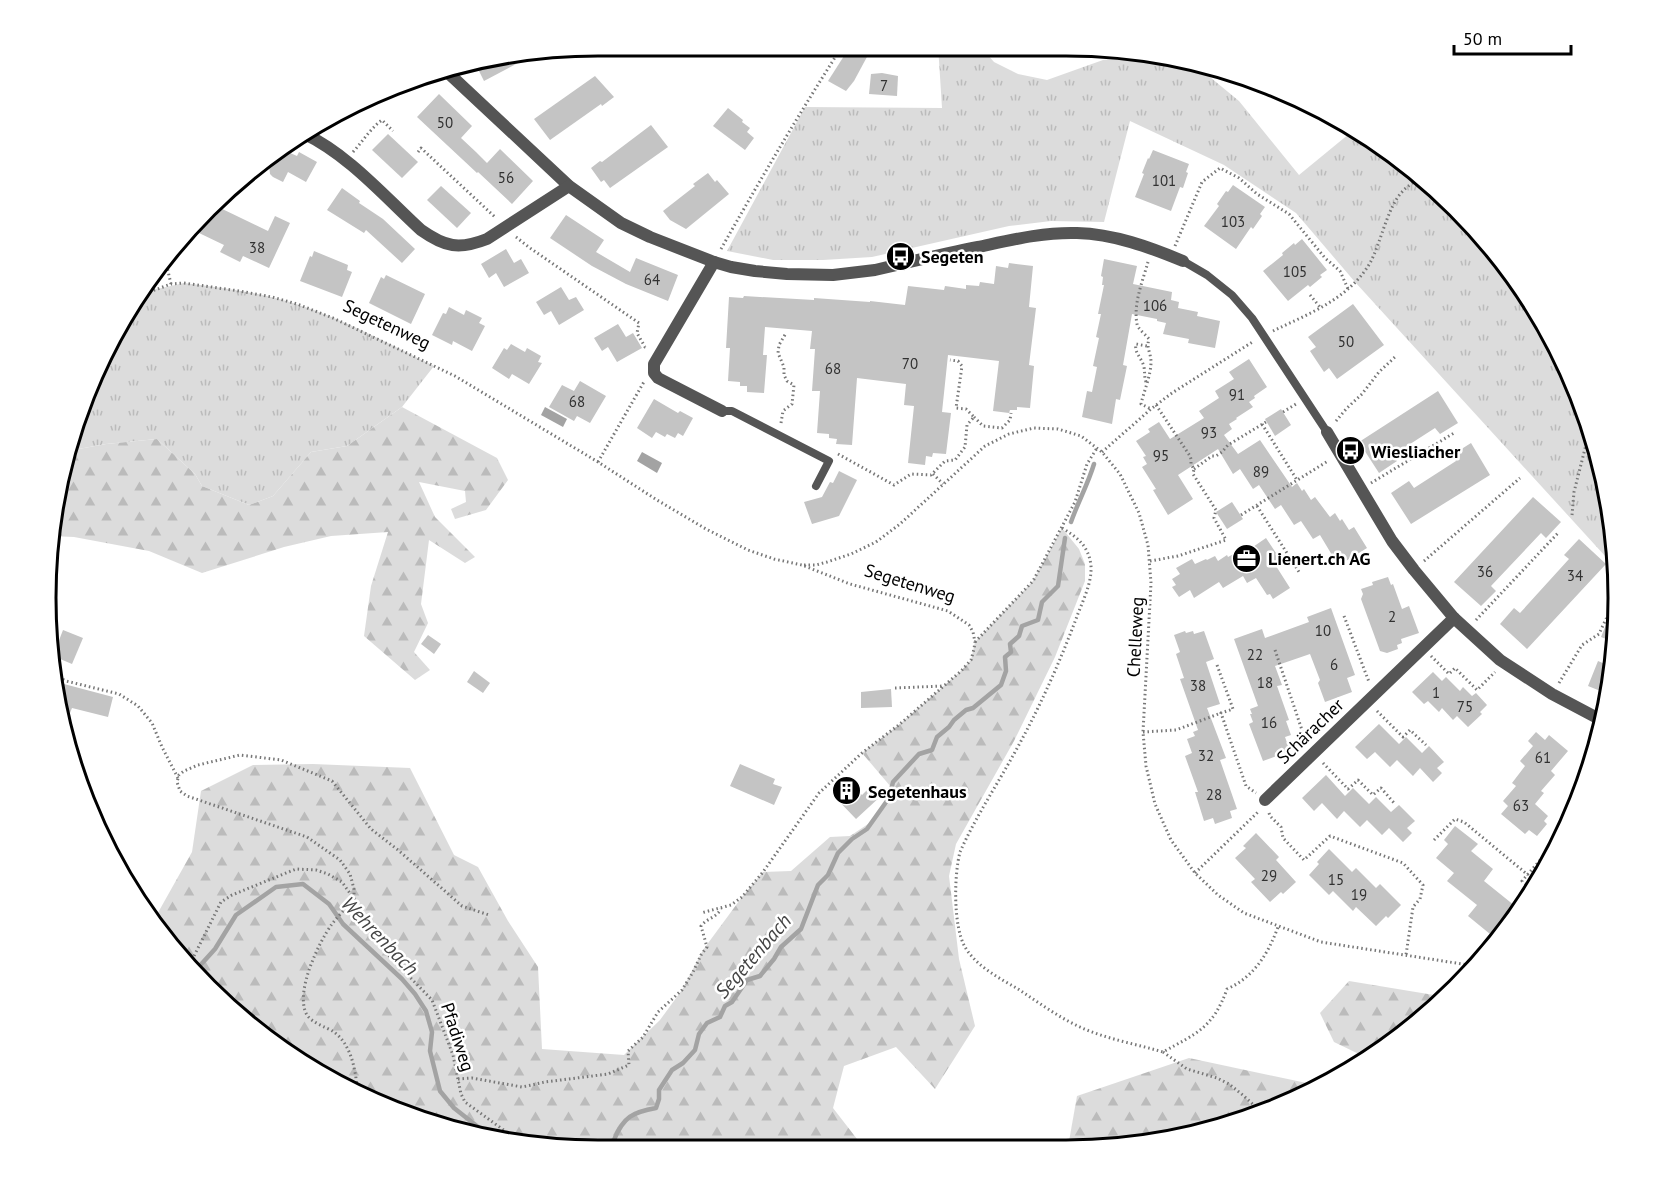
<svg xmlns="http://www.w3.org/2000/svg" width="1664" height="1196" viewBox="0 0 1664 1196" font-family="'PT Sans',sans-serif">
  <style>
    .grass { fill: url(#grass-tufts) }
    .forest { fill: url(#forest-firs) }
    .water { fill: #a3a3a3 }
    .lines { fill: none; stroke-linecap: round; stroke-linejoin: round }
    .stream { stroke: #a3a3a3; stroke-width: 4.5 }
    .building { fill: #c4c4c4 }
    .path { stroke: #777; stroke-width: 3; stroke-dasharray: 1.5 3; stroke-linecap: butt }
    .lane { stroke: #555; stroke-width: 8 }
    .street { stroke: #555; stroke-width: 12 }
    .labels { text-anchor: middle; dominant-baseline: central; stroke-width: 5; stroke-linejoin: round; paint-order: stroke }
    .number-label { font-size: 15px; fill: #313131 }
    .poi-label { font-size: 18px; font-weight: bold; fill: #000; stroke: #fff; text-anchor: start }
    .street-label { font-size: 18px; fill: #000; stroke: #fff }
    .water-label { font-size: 20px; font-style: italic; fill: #444; stroke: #fff }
    .rim { fill: none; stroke: #000; stroke-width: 3 }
  </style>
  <defs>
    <pattern id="grass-tufts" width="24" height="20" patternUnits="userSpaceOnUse" patternTransform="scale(1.5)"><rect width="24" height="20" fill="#dcdcdc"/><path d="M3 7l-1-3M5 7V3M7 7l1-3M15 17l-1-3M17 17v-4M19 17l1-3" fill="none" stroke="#bbb"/></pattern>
    <pattern id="forest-firs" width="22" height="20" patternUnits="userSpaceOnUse" patternTransform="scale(1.5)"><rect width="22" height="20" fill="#dcdcdc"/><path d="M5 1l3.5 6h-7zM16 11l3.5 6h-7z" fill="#bbb"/></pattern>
  </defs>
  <rect width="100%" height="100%" fill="#fff"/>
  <g class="grass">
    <polygon points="938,45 979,45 994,62 1018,74 1047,80 1103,60 1122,58 1183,59 1193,63 1239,101 1299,175 1355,129 1482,234 1545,322 1590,421 1614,526 1616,568 1355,282 1296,213 1224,165 1130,121 1104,222 1051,221 1009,226 872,257 823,260 773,260 727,251 805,107 942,108"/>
    <path d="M184,283C222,288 260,292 296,304C344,319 389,344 434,366L402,407L347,446L311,452L273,496L249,505L202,486L195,474L157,439L106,444L73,450L102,354L147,286L157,289Z"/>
  </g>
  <g class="forest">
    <polygon points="402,407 497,458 508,480 486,510 455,519 451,509 466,502 465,491 419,482 435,517 475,557 465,563 429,540 421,604 428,623 414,652 430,670 415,680 364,636 371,586 388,532 331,536 284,547 202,573 149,551 74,537 50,536 50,525 73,450 106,444 157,439 195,474 202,486 249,505 273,496 311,452 347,446"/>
    <polygon points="1062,528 1079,549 1085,564 1085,581 1055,657 1014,741 956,844 949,876 959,959 975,1026 935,1089 896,1047 844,1066 833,1108 864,1148 562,1150 455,1132 353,1094 261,1037 182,962 155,918 192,852 201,791 253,765 313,764 410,768 454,855 478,867 508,921 538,967 542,1049 624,1055 660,1020 682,990 703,950 742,897 763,872 791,871 830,837 850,836 871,822 897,794 862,753 900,724 961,671 971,660 975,642 1033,581"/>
    <polygon points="1349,981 1446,997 1430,1014 1363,1056 1334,1042 1320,1013"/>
    <polygon points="1189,1058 1316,1085 1278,1109 1139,1146 1068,1147 1077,1096"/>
  </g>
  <g class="water">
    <polygon points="545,407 567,419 563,427 541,415"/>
    <polygon points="642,452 662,463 657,473 637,461"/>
  </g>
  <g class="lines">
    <g class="stream">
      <path d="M1071,522C1078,502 1088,484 1094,464"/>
      <polyline points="194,974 196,970 215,949 236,915 276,887 303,884 329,904 343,924 402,979 415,994 426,1011 432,1032 430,1051 440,1091 454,1108 492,1138"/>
      <path d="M598,1150L614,1140C623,1117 633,1112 656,1108L659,1099V1090L672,1070L683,1063L695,1050L699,1034L707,1023L720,1017L725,1006L732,1002L747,980L760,976L774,959L781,947L801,929L818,885L828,875L838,853L852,839L867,829L889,798L893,782L919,754L932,750L937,737L949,727L954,720L966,710L973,708L1001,685L1006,671L1005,657L1011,652L1010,644L1019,636L1022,626L1038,620L1042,602L1058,586L1065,538"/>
    </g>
  </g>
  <g class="building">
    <polygon points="851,45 868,55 854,81 846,91 828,81"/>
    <polygon points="533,54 533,55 484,81 474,61"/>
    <polygon points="882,73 898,76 897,96 869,94 871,74"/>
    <polygon points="595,76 614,97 602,106 601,104 550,140 534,119"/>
    <polygon points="439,94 472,126 461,138 476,152 487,163 500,149 533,181 512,204 478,172 477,173 417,117"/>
    <polygon points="728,108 743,120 742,122 750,128 747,132 754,138 745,150 713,126"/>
    <polygon points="651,125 668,147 610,188 604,180 601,182 591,168 600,161 602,162"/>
    <polygon points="388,134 418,162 402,178 372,150"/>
    <polygon points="279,148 297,156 299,152 317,162 306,182 288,172 283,182 273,177 270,174 269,165 262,164"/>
    <polygon points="1153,150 1189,164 1186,172 1188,173 1183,188 1180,187 1171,211 1135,197 1144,174 1142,173 1148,158 1149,159"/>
    <polygon points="708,173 715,182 717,180 729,194 686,229 670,220 663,211 695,186 693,184"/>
    <polygon points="1233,185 1265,207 1260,214 1262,216 1253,229 1251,227 1236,249 1204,226 1219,206 1217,204 1226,191 1228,192"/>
    <polygon points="441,186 471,213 457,228 427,200"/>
    <polygon points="342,188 360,201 359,203 383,219 415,249 402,263 366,230 364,233 327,210"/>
    <polygon points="214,205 268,231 275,216 290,223 269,268 243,256 240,262 220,252 224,245 199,233"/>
    <polygon points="566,215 604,240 596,252 630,272 636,258 678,275 668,301 626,284 592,266 550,238"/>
    <polygon points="1302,239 1327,270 1320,275 1322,277 1310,287 1308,285 1288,301 1263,271 1283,255 1282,253 1294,243 1295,245"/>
    <polygon points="506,249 514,263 521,259 529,273 504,287 496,273 489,278 481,264"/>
    <polygon points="314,251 348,265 347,270 352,272 342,297 300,281 310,256 312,257"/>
    <polygon points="1104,259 1137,266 1133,284 1172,292 1171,300 1179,302 1178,308 1198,312 1197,316 1220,321 1215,348 1188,343 1189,339 1163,334 1166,323 1157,321 1157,319 1132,314 1123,365 1127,366 1120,400 1116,399 1112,424 1082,417 1087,391 1092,392 1097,367 1093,366 1099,338 1096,337 1101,314 1098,314 1104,285 1102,285 1103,277 1101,276"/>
    <polygon points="1009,263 1033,266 1029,307 1036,308 1029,365 1034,366 1030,408 1017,407 1017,410 1010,410 1009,413 993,411 999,361 948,355 942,412 951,413 946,454 933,453 932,457 926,456 925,465 908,463 914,406 904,405 906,384 857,378 852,445 836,444 837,439 829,438 829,434 817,433 820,391 812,391 815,349 810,349 812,331 765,327 763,355 767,355 764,393 747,392 747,386 740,386 740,382 728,381 730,348 726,348 729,297 743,298 744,296 814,300 814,298 870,302 870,301 905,305 908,286 944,290 945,286 966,289 966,285 979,286 980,282 994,284 996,266 1008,268"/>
    <polygon points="386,275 425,294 411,324 369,303 381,277 384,279"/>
    <polygon points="561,287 569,300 576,297 584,310 559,325 551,311 544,315 536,302"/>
    <polygon points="1353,304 1384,345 1337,379 1329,368 1324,372 1310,351 1316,347 1308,337"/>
    <polygon points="449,307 464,315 466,310 482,318 479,323 485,326 472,351 453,341 452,345 432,335 443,313 446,314"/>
    <polygon points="618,324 626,337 633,333 642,348 617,362 608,347 602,351 594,338"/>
    <polygon points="511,344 525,352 527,348 541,356 538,362 542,363 529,384 512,374 509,379 492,368 504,348 507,350"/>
    <polygon points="1249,359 1267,387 1254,396 1255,398 1249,402 1253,407 1236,418 1237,419 1229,424 1232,429 1224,435 1238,454 1260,440 1292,487 1297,483 1302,491 1304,489 1311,500 1315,497 1330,517 1335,513 1340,521 1342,519 1349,530 1354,527 1367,548 1346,561 1339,551 1332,555 1320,535 1313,539 1301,521 1294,525 1281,505 1275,509 1259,485 1253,489 1240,469 1233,474 1218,449 1178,475 1193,499 1168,515 1153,490 1156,489 1142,467 1147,464 1143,457 1146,456 1136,441 1150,432 1148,429 1159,422 1170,439 1204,418 1199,411 1219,398 1215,391 1234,379 1229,372"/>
    <polygon points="580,381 606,396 590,423 577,416 574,421 549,407 562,385 574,391"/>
    <polygon points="1438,391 1458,423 1440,434 1435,428 1393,455 1397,461 1379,473 1359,442"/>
    <polygon points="654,399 678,413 680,411 693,418 683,436 678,433 675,438 667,434 665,437 656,432 652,438 637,428"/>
    <polygon points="1281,409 1291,425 1275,436 1265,419"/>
    <polygon points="1471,443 1490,475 1411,524 1391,493 1409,481 1414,488 1456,461 1452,455"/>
    <polygon points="839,471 857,480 839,516 812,524 804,502 822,497 830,482 833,483"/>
    <polygon points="1533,497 1561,522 1546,538 1541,533 1491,586 1496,591 1481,606 1454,582"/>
    <polygon points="1232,502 1243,519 1227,529 1216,512"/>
    <polygon points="1266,538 1282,562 1276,566 1290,588 1273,599 1270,594 1267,595 1256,578 1247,583 1243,576 1223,588 1219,582 1194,598 1190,590 1179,597 1172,587 1176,585 1172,579 1180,574 1176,568 1192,559 1195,564 1206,559 1207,560 1215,556 1218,561 1227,555 1228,557 1241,550 1242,553 1247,551"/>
    <polygon points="1579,539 1606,564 1527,649 1500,624 1514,608 1520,613 1569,559 1564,555"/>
    <polygon points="1388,577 1391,585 1393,584 1402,609 1409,606 1419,633 1401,639 1402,643 1397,645 1398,649 1387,653 1380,651 1361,599 1363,594 1361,589 1373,585 1372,582"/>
    <polygon points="1617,598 1618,635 1616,643 1601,637"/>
    <polygon points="1331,608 1355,675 1347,678 1352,692 1325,702 1318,683 1320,680 1310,654 1275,666 1282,685 1277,686 1289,720 1286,721 1291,735 1285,737 1290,751 1263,761 1249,724 1253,722 1250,714 1252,714 1250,709 1258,706 1234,639 1262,629 1265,638 1309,622 1307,617"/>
    <polygon points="63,630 83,638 72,664 53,656"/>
    <polygon points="1185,631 1186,633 1193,631 1194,634 1204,631 1214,659 1206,662 1220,704 1207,708 1226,758 1220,760 1237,809 1230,811 1232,818 1215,824 1213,818 1204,821 1195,792 1198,792 1185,756 1192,753 1187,739 1195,736 1193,732 1198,730 1180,679 1184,678 1176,654 1180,652 1174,635"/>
    <polygon points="428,635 441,644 434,654 421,644"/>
    <polygon points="1598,661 1612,667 1608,694 1588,686"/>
    <polygon points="474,671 490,683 483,693 467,682"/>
    <polygon points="1433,672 1442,681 1446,677 1460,691 1463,687 1472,696 1476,693 1487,705 1480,712 1482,714 1468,727 1457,716 1453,720 1442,708 1439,712 1428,701 1424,704 1412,692"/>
    <polygon points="64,684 113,697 108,717 72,708 70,713 60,710 59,705"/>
    <polygon points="891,689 892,707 861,708 861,692"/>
    <polygon points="1379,724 1399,744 1406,737 1422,753 1429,746 1444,762 1437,768 1442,773 1433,782 1420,768 1413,776 1397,760 1390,767 1375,752 1367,759 1355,747"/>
    <polygon points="1536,732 1545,740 1549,735 1568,751 1551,771 1555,775 1541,791 1544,793 1535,804 1548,816 1544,821 1547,824 1537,836 1529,830 1525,834 1501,814 1508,806 1503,801 1516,786 1512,783 1525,766 1520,761 1533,746 1528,741"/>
    <polygon points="740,764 775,779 773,784 782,787 774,805 730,786"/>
    <polygon points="1326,775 1345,796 1353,788 1369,804 1376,797 1391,812 1399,805 1415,821 1407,828 1412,833 1403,842 1389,828 1382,835 1367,820 1360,827 1344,811 1337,819 1322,803 1314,811 1302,798"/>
    <polygon points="848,781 862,795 872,785 882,795 856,819 833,795"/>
    <polygon points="1455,826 1478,844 1471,851 1493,869 1484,881 1520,910 1501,939 1492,932 1490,934 1468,916 1477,905 1447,881 1454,873 1436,858 1448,844 1444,840"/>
    <polygon points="1256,833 1279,857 1276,860 1296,882 1283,894 1281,892 1270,902 1251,882 1255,879 1235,858 1246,848 1243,846"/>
    <polygon points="1329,849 1352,872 1356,868 1376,888 1380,884 1401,905 1388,918 1386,916 1376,926 1356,907 1353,911 1333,891 1329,895 1309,875 1319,864 1317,862"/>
  </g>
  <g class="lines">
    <g class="path">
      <path d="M353,152C363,141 370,129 382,120L393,131"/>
      <polyline points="418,152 421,148 496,218"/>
      <polyline points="516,237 530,248 639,323 637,333 645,347 648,348"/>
      <polyline points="1175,246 1202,182 1220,168 1239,178 1257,194 1289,214 1325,258 1340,271 1348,289"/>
      <path d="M721,249C760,180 800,112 843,45"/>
      <path d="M1148,262C1143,280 1133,304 1137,324C1138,329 1145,334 1149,339C1146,348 1151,353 1151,362C1151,375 1144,391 1141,404L1151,409"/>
      <polyline points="171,284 167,267 172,248"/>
      <polyline points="141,295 171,284 184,283 239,291 272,297 297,304 333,318 455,376 598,462 657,500 706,529 748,550 774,559 802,565 850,584 948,611 969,625 973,632 975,642 974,649 971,660 961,671 900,724 862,753 819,793 763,872 742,897 731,905 701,913"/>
      <polyline points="1310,295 1320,307"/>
      <path d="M1273,331C1308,314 1349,299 1370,263C1381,243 1387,208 1402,192C1406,187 1412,184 1416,180"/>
      <path d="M1146,382C1144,376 1145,373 1144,367C1142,358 1134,353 1136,344L1147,346"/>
      <polyline points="1283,412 1296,404"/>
      <polyline points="974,417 983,426 1002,428 1010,420 1011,413"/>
      <polyline points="1336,421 1347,408 1362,394 1379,372 1395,357"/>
      <polyline points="781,423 783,411 792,404 794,385 787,381 784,375 784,367 778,353 779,345 786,333"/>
      <polyline points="1262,424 1297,480"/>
      <polyline points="1102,452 1151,409 1172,393 1254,341"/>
      <polyline points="838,454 894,485 911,474 931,475 945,461 955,460 965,447 967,425 974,417 966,409 956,408 962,366 958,361 950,360"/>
      <polyline points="598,462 645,380"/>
      <polyline points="1194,469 1212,456 1216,456 1222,452 1228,445 1266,422"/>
      <polyline points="933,474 943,484"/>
      <polyline points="1371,483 1454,433"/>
      <polyline points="1257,506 1299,572"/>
      <polyline points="1241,515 1328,461"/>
      <polyline points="1572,515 1574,492 1591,425"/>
      <path d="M1062,528C1077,537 1089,546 1091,566C1092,584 1082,602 1076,619C1059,664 1039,709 1015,752C997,785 975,818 960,852C954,875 953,926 965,947C976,966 999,978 1018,989C1038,1002 1058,1017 1080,1027C1106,1039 1136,1044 1163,1052C1197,1033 1213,1028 1227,989C1254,977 1268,954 1278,927"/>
      <polyline points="1150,561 1178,556 1226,540 1214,518 1216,510 1193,474 1194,469 1191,464 1191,459 1190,456 1156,405"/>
      <polyline points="1424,561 1520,478"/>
      <polyline points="804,565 816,565 827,562 851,554 876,542 900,524 985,446 1009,434 1034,428 1058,429 1081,436 1102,452 1120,474 1139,513 1148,545 1151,583 1143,732 1146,766 1155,804 1171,840 1195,873 1218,895 1244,913 1321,942 1475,966"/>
      <polyline points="1344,616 1369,682"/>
      <polyline points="1476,620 1558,533"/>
      <polyline points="975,642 1033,581 1075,502 1087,464 1097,448"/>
      <polyline points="1275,650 1306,742"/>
      <polyline points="1431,656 1449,674 1455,668 1477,690 1495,672"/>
      <polyline points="1217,665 1233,709 1221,713 1246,786 1256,793"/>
      <polyline points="51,673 66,681 119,694 138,706 152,723 162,747 178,778"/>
      <polyline points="1559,683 1582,645 1599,634 1606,619 1617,614"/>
      <polyline points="895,688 943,686"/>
      <polyline points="1377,711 1403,737 1410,730 1426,745"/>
      <polyline points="1143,732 1176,730 1221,713"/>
      <polyline points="1323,763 1348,789 1358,780 1373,795 1381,788 1395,804"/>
      <polyline points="1579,796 1596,731"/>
      <polyline points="1269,813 1270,816 1281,827 1283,838 1304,860 1330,836 1403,863 1423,885 1420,899 1413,907 1406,955"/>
      <polyline points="1434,840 1455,819 1464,822 1528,875"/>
      <polyline points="1195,873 1258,812"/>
      <polyline points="1533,890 1522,881 1567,829"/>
      <polyline points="188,968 221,902 232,895 296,869 316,870 328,874 342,882 354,899 373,939 432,1000 453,1055 461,1094 465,1102 516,1139 535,1145"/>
      <polyline points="1163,1052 1187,1069 1217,1078 1229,1084 1244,1096 1262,1113"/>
      <path d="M458,1079L472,1078L522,1087L545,1082L608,1074L629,1065L628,1051L643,1037L658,1012L682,990L693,972L701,955L707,947L701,926C707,918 716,918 721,909"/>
      <path d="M358,1096C356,1074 353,1046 334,1032C326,1027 312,1023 307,1015C294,993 319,942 332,924C339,915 347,907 354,899V889L350,874L340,860L307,837L187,796L180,791L177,782L179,775L184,771L198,765L240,755L281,760L332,781L371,829L398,850L462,906L489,915"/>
    </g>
    <g class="lane">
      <polyline points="1183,261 1207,275 1232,295 1252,318 1327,432"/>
      <polyline points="722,411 732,411 829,461 816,486"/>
    </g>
    <g class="street">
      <path d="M444,69L569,186L621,223L650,237L714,262L731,267L755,271L787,274L833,275L875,270C909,262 943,254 978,247C1011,240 1043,232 1077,233C1114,234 1149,247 1183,261"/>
      <path d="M303,133C349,155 384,196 421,230C445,247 459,250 487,239L569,186"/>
      <polyline points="714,262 654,364 654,373 658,378 722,411"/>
      <polyline points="1327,432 1392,541 1414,570 1454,618 1500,660 1552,694 1603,721"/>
      <polyline points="1265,800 1454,618"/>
    </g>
  </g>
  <defs>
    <symbol id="bus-disc" viewBox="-11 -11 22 22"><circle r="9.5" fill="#000" stroke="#fff"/><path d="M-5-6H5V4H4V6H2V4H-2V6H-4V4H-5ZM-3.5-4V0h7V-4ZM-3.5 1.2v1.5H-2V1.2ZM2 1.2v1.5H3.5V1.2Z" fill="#fff"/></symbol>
    <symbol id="office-disc" viewBox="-11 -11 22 22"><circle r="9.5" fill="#000" stroke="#fff"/><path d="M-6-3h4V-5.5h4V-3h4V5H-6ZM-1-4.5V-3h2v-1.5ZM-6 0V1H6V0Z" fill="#fff"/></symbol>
    <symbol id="building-disc" viewBox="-11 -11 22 22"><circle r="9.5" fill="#000" stroke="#fff"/><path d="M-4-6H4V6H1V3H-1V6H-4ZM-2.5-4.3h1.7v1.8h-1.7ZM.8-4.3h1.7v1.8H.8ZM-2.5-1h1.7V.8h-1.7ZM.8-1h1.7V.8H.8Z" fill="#fff"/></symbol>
  </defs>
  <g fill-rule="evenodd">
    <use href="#bus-disc" x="884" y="240" width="33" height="33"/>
    <use href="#bus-disc" x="1334" y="434" width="33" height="33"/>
    <use href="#office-disc" x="1230" y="542" width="33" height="33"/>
    <use href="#building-disc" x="830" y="774" width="33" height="33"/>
  </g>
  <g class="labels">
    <g class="number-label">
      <text x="884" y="85">7</text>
      <text x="445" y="122">50</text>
      <text x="506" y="177">56</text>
      <text x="1164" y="180">101</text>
      <text x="1233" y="221">103</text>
      <text x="257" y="247">38</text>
      <text x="1295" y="271">105</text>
      <text x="652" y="279">64</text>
      <text x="1155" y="305">106</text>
      <text x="1346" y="341">50</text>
      <text x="910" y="363">70</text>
      <text x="833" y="368">68</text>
      <text x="1237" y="394">91</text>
      <text x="577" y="401">68</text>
      <text x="1209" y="432">93</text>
      <text x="1161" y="455">95</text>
      <text x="1261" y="471">89</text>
      <text x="1485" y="571">36</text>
      <text x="1575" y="575">34</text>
      <text x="1392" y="616">2</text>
      <text x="1323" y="630">10</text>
      <text x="1255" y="654">22</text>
      <text x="1334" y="664">6</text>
      <text x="1265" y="682">18</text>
      <text x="1198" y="685">38</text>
      <text x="1436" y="692">1</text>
      <text x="1465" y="706">75</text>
      <text x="1269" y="722">16</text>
      <text x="1206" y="755">32</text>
      <text x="1543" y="757">61</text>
      <text x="1214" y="794">28</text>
      <text x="1521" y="805">63</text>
      <text x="1269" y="875">29</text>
      <text x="1336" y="879">15</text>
      <text x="1359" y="894">19</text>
    </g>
    <g class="poi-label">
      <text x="921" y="256">Segeten</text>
      <text x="1371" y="451">Wiesliacher</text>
      <text x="1268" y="558">Lienert.ch AG</text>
      <text x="868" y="791">Segetenhaus</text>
    </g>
    <g class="street-label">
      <text transform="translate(387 324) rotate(25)">Segetenweg</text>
      <text transform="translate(910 583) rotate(17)">Segetenweg</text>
      <text transform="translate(1135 637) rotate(-87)">Chelleweg</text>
      <text transform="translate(1310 731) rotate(-44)">Schäracher</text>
      <text transform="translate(458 1037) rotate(72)">Pfadiweg</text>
    </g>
    <g class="water-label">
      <text transform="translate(380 936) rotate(46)">Wehrenbach</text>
      <text transform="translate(753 956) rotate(-49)">Segetenbach</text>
    </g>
  </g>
  <path d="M0 0H1664V1196H0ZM598 56H1066A542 542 0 0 1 1608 598V598A542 542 0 0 1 1066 1140H598A542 542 0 0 1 56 598V598A542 542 0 0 1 598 56Z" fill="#fff" fill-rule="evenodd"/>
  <path class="rim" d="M598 56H1066A542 542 0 0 1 1608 598V598A542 542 0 0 1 1066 1140H598A542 542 0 0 1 56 598V598A542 542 0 0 1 598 56Z"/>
  <path d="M1454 45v9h117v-9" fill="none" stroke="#000000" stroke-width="3"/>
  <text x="1463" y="45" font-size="18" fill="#000000" stroke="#ffffff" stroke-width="4.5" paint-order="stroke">50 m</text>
</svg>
